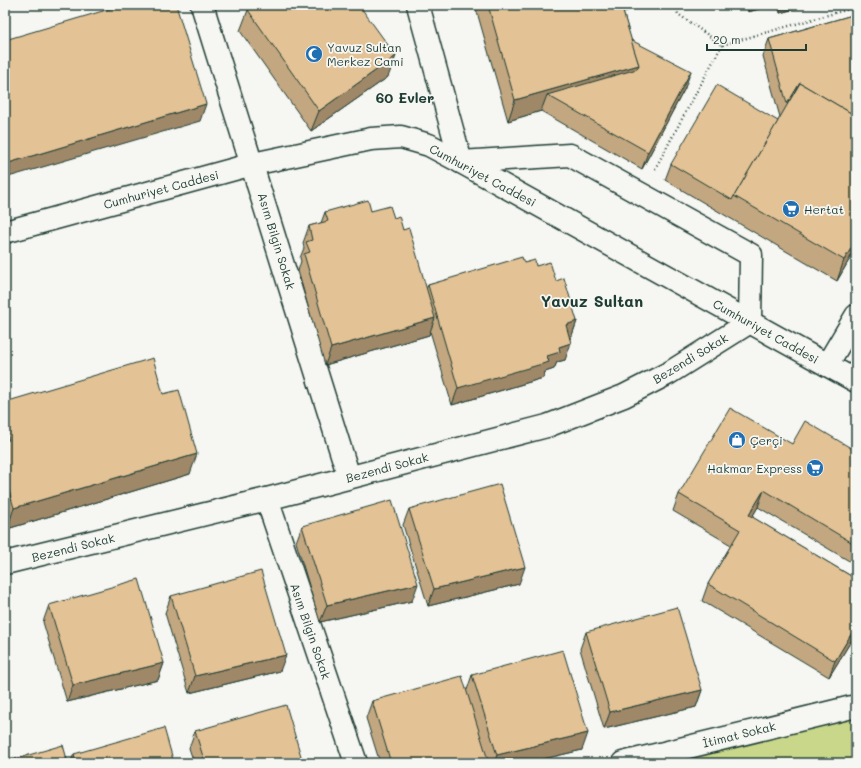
<svg xmlns="http://www.w3.org/2000/svg" width="861" height="768" viewBox="0 0 861 768" font-family="Mali,sans-serif">
  <style>
    .green { fill: #c9d78b; stroke: #748a60 }
    .lines { fill: none; stroke-linecap: round; stroke-linejoin: round }
    .street-casing { stroke: #1f3d34; stroke-width: 25 }
    .secondary-casing { stroke: #1f3d34; stroke-width: 25 }
    .path { stroke: #1f3d34; stroke-width: 2.5; stroke-dasharray: 1 3; stroke-linecap: butt }
    .street { stroke: #f6f6f2; stroke-width: 22 }
    .secondary { stroke: #f6f6f2; stroke-width: 22 }
    .wall { fill: #c3a780; stroke: #1f3d34 }
    .shaded-wall { fill: #9f8868; stroke: #1f3d34 }
    .building { fill: #e3c295; stroke: #1f3d34 }
    .labels { text-anchor: middle; dominant-baseline: central; stroke-width: 3.5; stroke-linejoin: round; paint-order: stroke }
    .poi-label { font-size: 12px; fill: #1f3d34; stroke: #f6f6f2; text-anchor: start }
    .street-label { font-size: 12px; fill: #1f3d34; stroke: #f6f6f2 }
    .quarter-label { font-size: 14px; font-weight: bold; fill: #1f3d34; stroke: #f6f6f2 }
    .district-label { font-size: 16px; font-weight: bold; fill: #1f3d34; stroke: #f6f6f2 }
  </style>
  <rect width="100%" height="100%" fill="#f6f6f2"/>
  <filter id="ink" filterUnits="userSpaceOnUse"><feTurbulence type="fractalNoise" baseFrequency=".025" numOctaves="2"/><feDisplacementMap in="SourceGraphic" scale="8" xChannelSelector="R" yChannelSelector="G"/><feConvolveMatrix kernelMatrix="1 2 1 2 8 2 1 2 1" color-interpolation-filters="sRGB"/></filter>
  <g filter="url(#ink)">
    <polygon class="green" points="856,706 856,763 650,763"/>
    <g class="lines">
      <defs>
        <g id="street">
          <polyline points="202,5 349,477"/>
          <polyline points="827,365 856,316"/>
          <polyline points="267,499 356,763"/>
          <polyline points="5,563 267,499 547,426 624,396 669,373 750,322 751,255 570,155 461,162 418,5"/>
          <polyline points="623,763 856,706"/>
        </g>
        <polyline id="secondary" points="5,232 253,164 371,139 401,137 429,145 461,162 856,381"/>
      </defs>
      <use href="#street" class="street-casing"/>
      <use href="#secondary" class="secondary-casing"/>
      <g class="path">
        <polyline points="675,5 678,14 722,45 856,7"/>
        <polyline points="655,169 722,45"/>
      </g>
      <use href="#street" class="street"/>
      <use href="#secondary" class="secondary"/>
    </g>
    <g class="wall">
      <polygon points="475,5 648,5 623,12 631,40 685,88 642,169 541,111 508,121"/>
      <polygon points="746,5 773,5 748,12"/>
      <polygon points="778,5 808,5 780,13"/>
      <polygon points="248,10 388,77 311,131 240,31"/>
      <polygon points="856,14 856,248 837,281 665,180 671,164 778,121 780,117 763,56 769,39"/>
      <polygon points="371,211 394,218 403,230 426,289 428,285 524,263 536,266 556,281 577,321 571,338 570,338 565,360 557,362 554,369 545,372 543,378 452,405 430,331 429,335 325,365 298,271 301,261 300,258 304,248 303,243 309,226 321,223 325,212"/>
      <polygon points="163,394 190,474 7,529 5,523 5,402"/>
      <polygon points="792,444 856,451 856,565 758,507 752,517 856,579 856,633 829,677 702,601 708,584 731,545 673,511 679,494"/>
      <polygon points="409,509 519,584 428,606 403,525"/>
      <polygon points="302,526 412,601 320,622 296,542"/>
      <polygon points="171,596 280,671 189,693 165,613"/>
      <polygon points="49,605 164,663 158,680 67,702 43,622"/>
      <polygon points="586,632 702,690 696,707 604,729 580,649"/>
      <polygon points="472,675 582,750 526,763 488,763 488,761 487,763 380,763 366,718 372,701 467,690"/>
      <polygon points="195,731 303,763 194,763 189,748"/>
      <polygon points="74,754 174,763 70,763"/>
    </g>
    <g class="shaded-wall">
      <polygon points="615,5 648,5 611,15"/>
      <polygon points="751,5 773,5 748,12"/>
      <polygon points="783,5 808,5 780,13"/>
      <polygon points="396,56 388,77 311,131 319,111"/>
      <polygon points="639,65 631,85 547,95 541,111 508,121 515,100"/>
      <polygon points="691,71 685,88 642,169 648,152"/>
      <polygon points="206,104 200,121 5,178 5,164"/>
      <polygon points="856,240 856,248 837,281 844,260"/>
      <polygon points="435,318 429,335 325,365 331,348"/>
      <polygon points="577,321 571,338 560,341 566,325"/>
      <polygon points="571,343 565,360 557,362 554,369 545,372 543,378 452,405 458,388 547,356 559,347"/>
      <polygon points="197,454 190,474 7,529 14,508"/>
      <polygon points="764,490 758,507 743,532 749,515"/>
      <polygon points="525,567 519,584 428,606 434,589"/>
      <polygon points="418,584 412,601 320,622 327,605"/>
      <polygon points="856,626 856,633 829,677 835,661"/>
      <polygon points="286,655 280,671 189,693 195,676"/>
      <polygon points="164,663 158,680 67,702 73,685"/>
      <polygon points="702,690 696,707 604,729 610,712"/>
      <polygon points="588,733 582,750 526,763 494,763 497,755"/>
      <polygon points="488,760 487,763 475,763"/>
    </g>
    <g class="building">
      <polygon points="123,5 176,5 206,104 5,164 5,40"/>
      <polygon points="256,5 359,5 396,56 319,111 248,10"/>
      <polygon points="488,5 621,5 639,65 515,100"/>
      <polygon points="856,14 856,116 800,83 787,104 769,39"/>
      <polygon points="631,40 691,71 648,152 547,95 637,69 639,65"/>
      <polygon points="800,83 856,116 856,240 844,260 734,196"/>
      <polygon points="717,85 778,121 734,196 732,200 671,164"/>
      <polygon points="368,200 371,211 390,206 394,218 399,216 403,230 409,228 435,318 331,348 304,254 310,252 306,242 312,240 309,226 328,221 325,212"/>
      <polygon points="522,257 524,263 535,260 536,266 550,262 556,281 564,278 577,321 566,325 571,343 559,347 560,352 547,356 549,362 458,388 428,285"/>
      <polygon points="153,358 163,394 179,390 197,454 14,508 5,477 5,441 9,440 5,428 5,402"/>
      <polygon points="730,408 792,444 805,421 856,451 856,545 764,490 749,515 856,579 856,626 835,661 708,584 740,530 679,494"/>
      <polygon points="500,484 525,567 434,589 409,509"/>
      <polygon points="392,500 418,584 327,605 302,526"/>
      <polygon points="261,571 286,655 195,676 171,596"/>
      <polygon points="139,579 164,663 73,685 49,605"/>
      <polygon points="677,607 702,690 610,712 586,632"/>
      <polygon points="563,650 588,733 497,755 472,675"/>
      <polygon points="462,676 488,760 475,763 391,763 372,701"/>
      <polygon points="286,705 303,763 205,763 195,731"/>
      <polygon points="164,728 174,763 76,763 74,754"/>
      <polygon points="63,745 68,763 5,763 5,762"/>
    </g>
  </g>
  <defs>
    <symbol id="mosque-disc" viewBox="-11 -11 22 22"><circle r="9.5" fill="#1f6fb2" stroke="#f6f6f2"/><path d="M3.5-4.9A6 6 0 1 0 3.5 4.9A5 5 0 1 1 3.5-4.9Z" fill="#fff"/></symbol>
    <symbol id="supermarket-disc" viewBox="-11 -11 22 22"><circle r="9.5" fill="#1f6fb2" stroke="#f6f6f2"/><path d="M-6-5.5h2.5l.6 2H6L4.5 2H-2.5L-4.4-4H-6ZM-1.5 3.2a1.3 1.3 0 1 0 .1 0ZM3 3.2a1.3 1.3 0 1 0 .1 0Z" fill="#fff"/></symbol>
    <symbol id="shop-disc" viewBox="-11 -11 22 22"><circle r="9.5" fill="#1f6fb2" stroke="#f6f6f2"/><path d="M-5-2.5h2.3a2.7 3.5 0 0 1 5.4 0H5L5.5 6h-11ZM-1.5-2.5h3a1.5 2.3 0 0 0-3 0Z" fill="#fff"/></symbol>
  </defs>
  <g fill-rule="evenodd">
    <use href="#mosque-disc" x="304" y="44" width="20" height="20"/>
    <use href="#supermarket-disc" x="781" y="199" width="20" height="20"/>
    <use href="#shop-disc" x="727" y="430" width="20" height="20"/>
    <use href="#supermarket-disc" x="805" y="458" width="20" height="20"/>
  </g>
  <g class="labels">
    <g class="poi-label">
      <text x="327" y="47">Yavuz Sultan<tspan x="327" dy="14">Merkez Cami</tspan></text>
      <text x="804" y="209">Hertat</text>
      <text x="750" y="440">Çerçi</text>
      <text x="802" y="468" text-anchor="end">Hakmar Express</text>
    </g>
    <g class="street-label">
      <text transform="translate(483 175) rotate(28)">Cumhuriyet Caddesi</text>
      <text transform="translate(161 189) rotate(-15)">Cumhuriyet Caddesi</text>
      <text transform="translate(277 241) rotate(73)">Asım Bilgin Sokak</text>
      <text transform="translate(766 331) rotate(29)">Cumhuriyet Caddesi</text>
      <text transform="translate(690 358) rotate(-31)">Bezendi Sokak</text>
      <text transform="translate(387 467) rotate(-15)">Bezendi Sokak</text>
      <text transform="translate(73 547) rotate(-14)">Bezendi Sokak</text>
      <text transform="translate(311 631) rotate(71)">Asım Bilgin Sokak</text>
      <text transform="translate(739 734) rotate(-14)">İtimat Sokak</text>
    </g>
    <g class="quarter-label">
      <text x="405" y="97">60 Evler</text>
    </g>
    <g class="district-label">
      <text x="592" y="300">Yavuz Sultan</text>
    </g>
  </g>
  <rect width="861" height="768" fill="none" stroke="#f6f6f2" stroke-width="20"/>
  <rect x="10" y="10" width="841" height="748" fill="none" stroke="#1f3d34" stroke-width="1.5" filter="url(#ink)"/>
  <path d="M707 44v6h99v-6" fill="none" stroke="#1f3d34" stroke-width="2"/>
  <text x="713" y="44" font-size="12" fill="#1f3d34" stroke="#f6f6f2" stroke-width="3" paint-order="stroke">20 m</text>
</svg>
